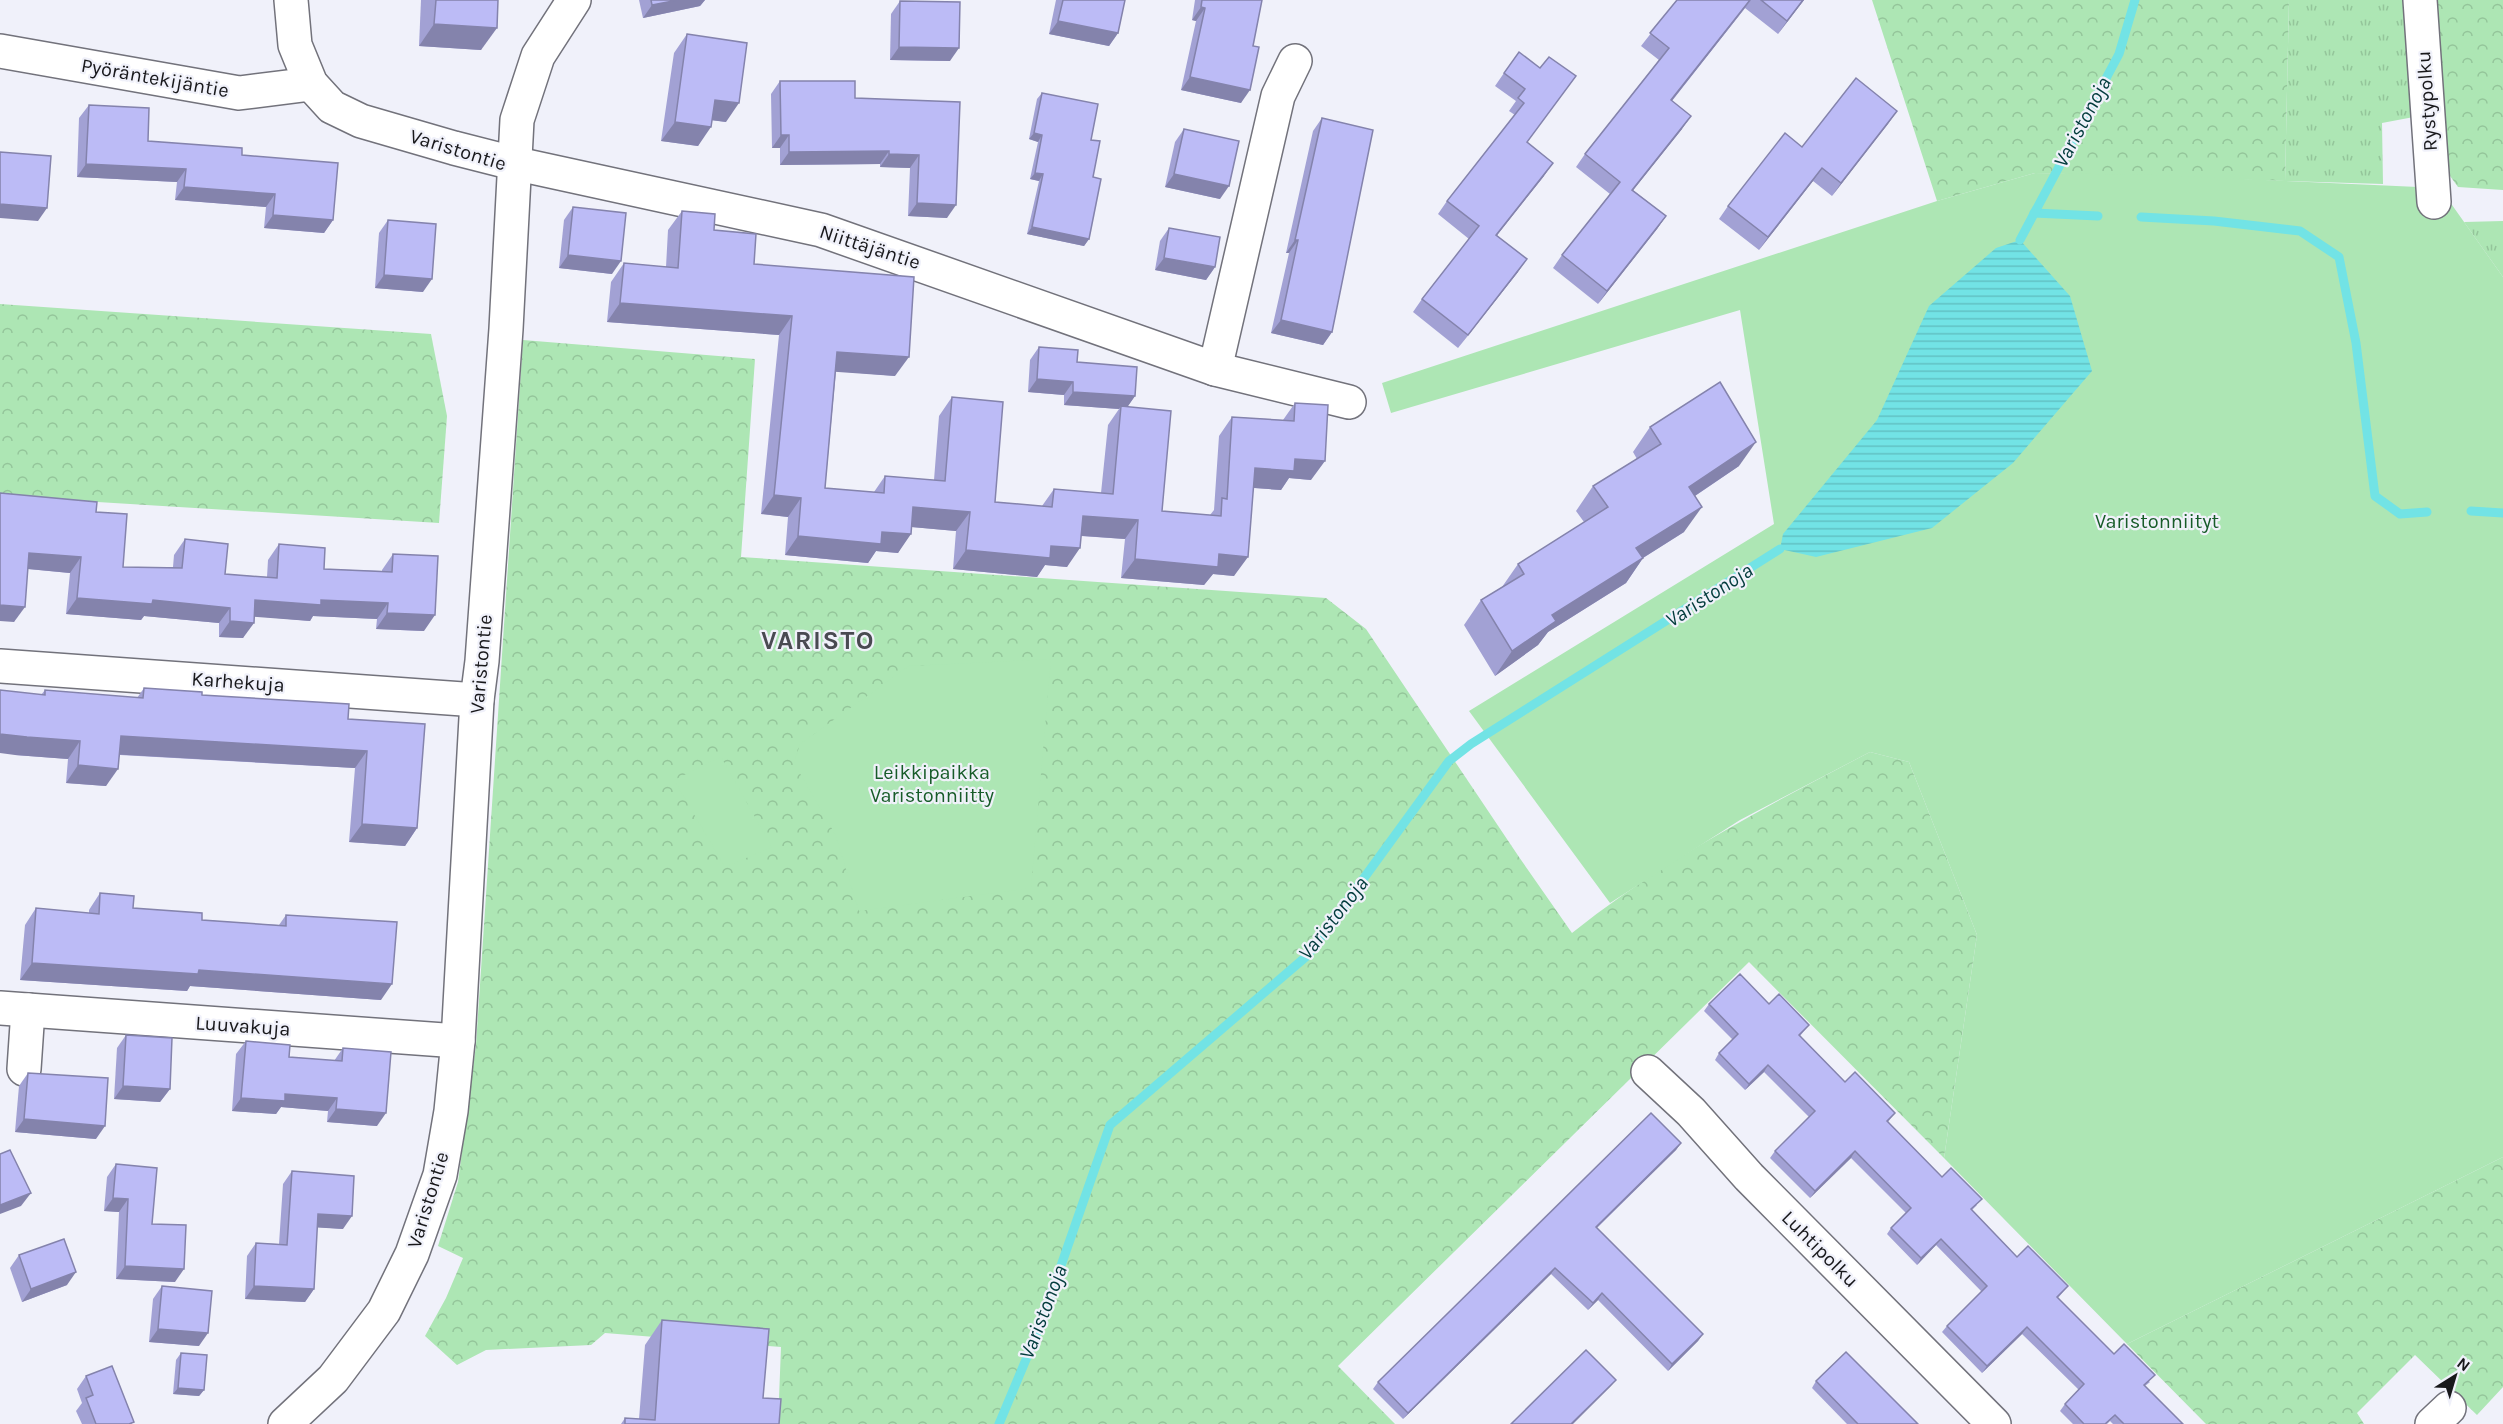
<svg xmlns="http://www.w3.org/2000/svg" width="2503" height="1424" viewBox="0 0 2503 1424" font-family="Karla,sans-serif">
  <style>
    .grass { fill: url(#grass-tufts) }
    .forest { fill: url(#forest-crowns) }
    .park { fill: #ade6b4 }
    .water { fill: url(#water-rules) }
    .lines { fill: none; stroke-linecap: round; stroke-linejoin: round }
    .stream { stroke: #72e3e5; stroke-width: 9 }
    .street-casing { stroke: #72727b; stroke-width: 36 }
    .street { stroke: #fff; stroke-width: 33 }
    .wall { fill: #a2a1d4 }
    .shaded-wall { fill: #8483ac }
    .building { fill: #bcbbf6; stroke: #8483ac; stroke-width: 1.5 }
    .labels { text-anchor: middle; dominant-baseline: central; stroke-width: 4.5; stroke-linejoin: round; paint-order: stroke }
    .street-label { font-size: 20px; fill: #18181b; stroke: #f0f1fa }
    .park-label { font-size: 20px; fill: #175c29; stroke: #f0f1fa }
    .water-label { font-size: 21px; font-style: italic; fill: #023b3c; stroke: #f0f1fa }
    .district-label { font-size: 26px; font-weight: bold; letter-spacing: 1.5px; fill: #494a51; stroke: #f0f1fa }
  </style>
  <defs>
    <pattern id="grass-tufts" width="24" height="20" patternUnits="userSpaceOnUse" patternTransform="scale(1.5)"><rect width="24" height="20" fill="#ade6b4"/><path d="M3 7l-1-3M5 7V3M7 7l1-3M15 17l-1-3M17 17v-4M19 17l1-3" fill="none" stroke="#94c59a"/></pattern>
    <pattern id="forest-crowns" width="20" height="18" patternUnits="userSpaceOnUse" patternTransform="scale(1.5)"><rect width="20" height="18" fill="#ade6b4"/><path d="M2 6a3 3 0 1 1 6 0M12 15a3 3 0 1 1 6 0" fill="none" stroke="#94c59a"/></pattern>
    <pattern id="water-rules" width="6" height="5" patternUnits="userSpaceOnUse" patternTransform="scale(1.5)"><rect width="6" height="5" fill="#72e3e5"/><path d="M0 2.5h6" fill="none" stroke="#62c2c4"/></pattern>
  </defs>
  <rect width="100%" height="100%" fill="#f0f1fa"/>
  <g class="grass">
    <polygon points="2289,0 2410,0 2419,116 2382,123 2383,184 2285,181"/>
    <polygon points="2503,221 2503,277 2464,222"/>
  </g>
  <g class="forest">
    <polygon points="1872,0 2289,0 2285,181 2035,173 1937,201"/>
    <polygon points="2430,0 2503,0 2503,190 2458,187 2440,162"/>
    <polygon points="0,304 431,334 447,416 439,523 0,496"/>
    <path d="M523,340L755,359L741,557L1326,598L1366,629L1519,857L1572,933C1663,860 1767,806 1870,752L1909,762L1977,935L1944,1158L1749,962L1338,1366L1395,1424H778L781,1347L605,1333L591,1345L486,1350L457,1365L425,1336L446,1298L463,1258L438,1246L458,1182L476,1045Z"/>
    <polygon points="2503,1157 2503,1387 2477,1415 2415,1355 2357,1413 2364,1424 2206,1424 2127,1344"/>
  </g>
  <g class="park">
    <polygon points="2035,173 2153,175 2440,188 2503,277 2503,1157 2127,1344 1944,1158 1977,935 1909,762 1870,752 1740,820 1610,903 1469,711 1774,524 1740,310 1391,413 1382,383 1937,201"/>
    <polygon points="1051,659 1031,888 859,911 835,834 794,763 800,744 909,666"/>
    <polygon points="721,757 772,847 725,867 674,780"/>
  </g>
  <polygon class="water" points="2020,240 2070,296 2092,371 2013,463 1932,528 1816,557 1780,549 1783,534 1877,420 1929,306 1996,248"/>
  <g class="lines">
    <g class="stream">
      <polyline points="2034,213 2098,216"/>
      <polyline points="2141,217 2214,221 2300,231 2339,257 2356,343 2375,496 2400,514 2427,512"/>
      <polyline points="2020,240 2119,54 2135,0"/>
      <polyline points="2471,511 2503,513"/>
      <polyline points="999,1424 1040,1326 1110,1125 1308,955 1449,761 1471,744 1780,549"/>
    </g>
    <defs>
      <g id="street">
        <polyline points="291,0 295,45 311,84 332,107 361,121 454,148 513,163 821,230 1215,369 1349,402"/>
        <polyline points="2420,0 2434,202"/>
        <polyline points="0,51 239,93 311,84"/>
        <polyline points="1215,369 1278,96 1295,61"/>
        <polyline points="0,666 477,700"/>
        <polyline points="0,1008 458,1041"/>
        <polyline points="24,1069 28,1010"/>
        <polyline points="1648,1072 1691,1112 1749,1177 1994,1424"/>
        <polyline points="285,1424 333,1379 384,1311 412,1254 440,1175 451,1111 458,1041 477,700 482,661 506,329 517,120 538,56 574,0"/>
        <polyline points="2432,1424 2449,1408"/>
      </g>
    </defs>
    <use href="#street" class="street-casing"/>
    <use href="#street" class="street"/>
  </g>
  <g class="wall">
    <polygon points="421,0 498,0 481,50 419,46"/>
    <polygon points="639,0 705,0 700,6 643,18"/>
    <polygon points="1056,0 1125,0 1118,33 1109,46 1049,34"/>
    <polygon points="1195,0 1262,0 1253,46 1241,103 1181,90 1196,21 1192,20"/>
    <polygon points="1677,0 1804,0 1778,34 1745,8 1672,101 1682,129 1633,190 1666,216 1657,229 1598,304 1553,268 1562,255 1610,194 1576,167 1585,154 1659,60 1641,46"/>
    <polygon points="900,1 950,61 890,60 891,14"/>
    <polygon points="687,34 726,122 712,120 698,146 661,141 674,53"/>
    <polygon points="1540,68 1576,76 1527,142 1544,176 1497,235 1518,272 1458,348 1413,312 1422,299 1469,239 1438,214 1447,201 1515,115 1509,111 1516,101 1495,86 1504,73"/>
    <polygon points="780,81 855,98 960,102 947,218 908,216 910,168 880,167 880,164 780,165 780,148 772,148 771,94"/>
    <polygon points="1042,93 1091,140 1093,177 1089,239 1084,246 1027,234 1039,181 1030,179 1038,142 1029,139 1037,99"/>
    <polygon points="89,105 148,141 242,155 333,220 324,233 264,228 266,207 175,200 177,182 77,177 79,118"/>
    <polygon points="1897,111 1832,196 1813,181 1759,250 1719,219 1728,206 1802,147"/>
    <polygon points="1322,118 1332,332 1323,345 1271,333 1289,253 1286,253 1313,131"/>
    <polygon points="1184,129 1220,199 1165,187 1175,142"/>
    <polygon points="573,207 612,274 559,268 564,220"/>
    <polygon points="682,211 714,230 754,264 895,376 836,371 825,488 874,492 885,476 934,480 939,416 952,397 995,502 1042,506 1054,489 1101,493 1108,425 1119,409 1064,405 1064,395 1028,392 1030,360 1039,347 1077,362 1135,396 1127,407 1162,511 1210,515 1214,510 1219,436 1232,417 1283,420 1295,403 1311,480 1289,478 1281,490 1254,488 1234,576 1213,574 1204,585 1121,578 1125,539 1081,536 1067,567 1045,565 1037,577 953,569 956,531 912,527 898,553 876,551 868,563 785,555 788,517 761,514 779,335 607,322 611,282 624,263 666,267 668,230"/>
    <polygon points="388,220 423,292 375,288 379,233"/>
    <polygon points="1169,228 1215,267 1206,280 1155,270 1160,241"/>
    <polygon points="1650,427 1739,466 1695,496 1684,532 1643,558 1626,583 1548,632 1538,645 1495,676 1464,625 1481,600 1502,587 1518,564 1584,522 1576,511 1593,486 1637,459 1633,452"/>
    <polygon points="0,493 96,512 123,567 173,567 174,555 185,539 225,574 267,577 268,560 279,544 324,569 382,571 382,570 393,554 424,631 376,629 377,619 313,616 310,621 254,616 243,638 219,637 219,623 144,616 141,620 66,614 70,573 28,569 14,622"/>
    <polygon points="144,688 202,695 348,719 417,828 405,846 349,842 355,768 120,755 106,786 66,783 68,759 15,755 41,695 45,690 137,698"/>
    <polygon points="100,893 133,908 202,920 279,925 286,915 381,1000 190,986 187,991 20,980 25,925 36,908 89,913 89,910"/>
    <polygon points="1709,1004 1769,1004 1809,1025 1800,1036 1845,1082 1895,1113 1888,1122 1942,1177 1977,1205 1972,1210 2017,1257 2068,1286 2058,1298 2114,1354 2150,1382 2145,1386 2183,1424 2113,1424 2110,1421 2107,1424 2073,1424 2060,1411 2065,1404 2079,1390 2022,1334 1982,1373 1942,1332 1947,1326 1982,1292 1936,1245 1917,1265 1887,1234 1891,1228 1906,1213 1851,1158 1810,1198 1770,1158 1775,1151 1809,1117 1764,1072 1745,1090 1715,1060 1719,1053 1733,1040 1704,1011"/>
    <polygon points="126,1035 170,1089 160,1102 114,1099 117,1048"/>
    <polygon points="246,1041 289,1057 334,1061 343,1048 377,1126 327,1122 328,1111 281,1107 276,1114 232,1111 236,1054"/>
    <polygon points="28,1073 96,1139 15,1132 19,1086"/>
    <polygon points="1681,1143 1676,1150 1597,1228 1703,1334 1698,1341 1668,1371 1598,1300 1588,1310 1551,1274 1403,1419 1373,1389 1378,1382"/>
    <polygon points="116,1164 175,1282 116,1279 119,1212 104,1211 107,1177"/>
    <polygon points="292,1171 343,1229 317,1227 314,1289 305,1302 245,1299 247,1256 256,1243 279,1244 283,1184"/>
    <polygon points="19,1255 67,1285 22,1302 10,1268"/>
    <polygon points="162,1286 199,1346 149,1342 153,1299"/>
    <polygon points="662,1320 763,1398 779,1424 621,1424 625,1418 639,1419 645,1345"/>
    <polygon points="181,1353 204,1390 199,1396 173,1394 176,1360"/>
    <polygon points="86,1376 132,1424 82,1424 76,1411 82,1403 77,1389"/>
    <polygon points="1816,1381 1918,1424 1847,1424 1812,1388"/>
  </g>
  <g class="shaded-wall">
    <polygon points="678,0 705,0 700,6 643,18 652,5"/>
    <polygon points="1751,0 1745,8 1662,113 1671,100"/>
    <polygon points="1803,0 1804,0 1778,34 1787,21"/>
    <polygon points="1201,7 1205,8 1196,21 1192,20"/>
    <polygon points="1058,21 1118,33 1109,46 1049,34"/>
    <polygon points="434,24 497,28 481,50 419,46"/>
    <polygon points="899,47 959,48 950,61 890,60"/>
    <polygon points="1190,77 1250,90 1241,103 1181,90"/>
    <polygon points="715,100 739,103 726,122 702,119"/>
    <polygon points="1897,111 1888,124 1832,196 1841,183"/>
    <polygon points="1691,116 1682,129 1623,203 1632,190"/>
    <polygon points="675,122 711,127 698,146 661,141"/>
    <polygon points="1034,133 1042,135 1038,142 1029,139"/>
    <polygon points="781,135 789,135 780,148 772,148"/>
    <polygon points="889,151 880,164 780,165 789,152"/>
    <polygon points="889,154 919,155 910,168 880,167"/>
    <polygon points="1553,163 1544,176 1487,248 1496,235"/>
    <polygon points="86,164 186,169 177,182 77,177"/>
    <polygon points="1822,168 1813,181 1759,250 1768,237"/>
    <polygon points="1035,173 1043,174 1039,181 1030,179"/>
    <polygon points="1174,174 1229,186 1220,199 1165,187"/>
    <polygon points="184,187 275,194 266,207 175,200"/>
    <polygon points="917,203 956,205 947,218 908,216"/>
    <polygon points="0,204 47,208 38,221 0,218"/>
    <polygon points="273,215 333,220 324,233 264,228"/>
    <polygon points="1666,216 1657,229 1598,304 1607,291"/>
    <polygon points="1032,227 1089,239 1084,246 1027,234"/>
    <polygon points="1295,240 1298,240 1289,253 1286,253"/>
    <polygon points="568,255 621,261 612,274 559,268"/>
    <polygon points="1164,258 1215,267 1206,280 1155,270"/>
    <polygon points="1527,259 1518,272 1458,348 1468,335"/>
    <polygon points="384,275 432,279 423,292 375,288"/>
    <polygon points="620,303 792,316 779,335 607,322"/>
    <polygon points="1281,320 1332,332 1323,345 1271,333"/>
    <polygon points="837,352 909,357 895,376 824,371"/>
    <polygon points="1037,379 1073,382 1064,395 1028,392"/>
    <polygon points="1073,392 1135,396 1126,409 1121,406 1119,409 1064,405"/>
    <polygon points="1756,442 1739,466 1671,512 1689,487"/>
    <polygon points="1295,459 1325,461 1311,480 1289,478 1281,490 1242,487 1255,468"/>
    <polygon points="774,495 801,498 788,517 761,514"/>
    <polygon points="913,507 970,512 956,531 900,526"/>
    <polygon points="1702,507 1684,532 1619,573 1636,548"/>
    <polygon points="1083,516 1138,520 1125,539 1070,535"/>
    <polygon points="882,532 911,534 898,553 876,551 868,563 785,555 798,536"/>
    <polygon points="1051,546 1080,548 1067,567 1045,565 1037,577 953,569 966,550"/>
    <polygon points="29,553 81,557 70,573 18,568"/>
    <polygon points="1219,554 1248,557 1234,576 1213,574 1204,585 1121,578 1135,559"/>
    <polygon points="1643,558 1626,583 1548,632 1538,645 1495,676 1512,651 1552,615"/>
    <polygon points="77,598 153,600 230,608 219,623 144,616 141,620 66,614"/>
    <polygon points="255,600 321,600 388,603 377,619 313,616 310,621 244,616"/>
    <polygon points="0,605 25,607 14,622 0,621"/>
    <polygon points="387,613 435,615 424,631 376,629"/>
    <polygon points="230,621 254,623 243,638 219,637"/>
    <polygon points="0,734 80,741 68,759 15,755 0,753"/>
    <polygon points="121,736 367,751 355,768 109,754"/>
    <polygon points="78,765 118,769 106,786 66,783"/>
    <polygon points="362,824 417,828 405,846 349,842"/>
    <polygon points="32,963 199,970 392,984 381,1000 190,986 187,991 20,980"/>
    <polygon points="1768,1065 1764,1072 1745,1090 1749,1084"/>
    <polygon points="123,1086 170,1089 160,1102 114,1099"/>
    <polygon points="285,1094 337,1098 328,1111 281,1107 276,1114 232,1111 241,1098"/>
    <polygon points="336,1109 386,1113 377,1126 327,1122"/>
    <polygon points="24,1119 105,1126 96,1139 15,1132"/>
    <polygon points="1681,1143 1676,1150 1591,1233 1596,1227"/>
    <polygon points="1855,1151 1851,1158 1810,1198 1815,1191"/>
    <polygon points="31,1193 21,1206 0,1214 0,1205"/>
    <polygon points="113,1198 128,1199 119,1212 104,1211"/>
    <polygon points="318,1214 352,1216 343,1229 309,1227"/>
    <polygon points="1941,1239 1936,1245 1917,1265 1921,1258"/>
    <polygon points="125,1266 184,1269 175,1282 116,1279"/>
    <polygon points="1555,1268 1551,1274 1403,1419 1408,1413"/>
    <polygon points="76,1272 67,1285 22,1302 31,1289"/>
    <polygon points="254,1286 314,1289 305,1302 245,1299"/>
    <polygon points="1602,1293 1598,1300 1588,1310 1593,1303"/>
    <polygon points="2027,1327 2022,1334 1982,1373 1987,1366"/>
    <polygon points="158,1329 208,1333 199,1346 149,1342"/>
    <polygon points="1703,1334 1698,1341 1668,1371 1672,1364"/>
    <polygon points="1616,1380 1611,1386 1573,1424 1571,1424"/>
    <polygon points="178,1388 204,1390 199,1396 173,1394"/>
  </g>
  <g class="building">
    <polygon points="436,0 498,0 497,28 434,24"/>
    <polygon points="651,0 678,0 652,5"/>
    <polygon points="1063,0 1125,0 1118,33 1058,21"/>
    <polygon points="1202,0 1262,0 1253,46 1259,47 1250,90 1190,77 1205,8 1201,7"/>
    <polygon points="1677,0 1750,0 1671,100 1691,116 1632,190 1666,216 1607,291 1562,255 1620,182 1585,154 1669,48 1650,33"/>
    <polygon points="1761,0 1803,0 1787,21"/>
    <polygon points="900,1 960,2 959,48 899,47"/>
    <polygon points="687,34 747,43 739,103 715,100 711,127 675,122"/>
    <polygon points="1519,52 1540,68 1549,57 1576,76 1527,142 1553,163 1496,235 1527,259 1468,335 1422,299 1479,226 1447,201 1524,103 1518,98 1525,89 1504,73"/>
    <polygon points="1856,78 1897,111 1841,183 1822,168 1768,237 1728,206 1785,133 1802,147"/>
    <polygon points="780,81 855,81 855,98 960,102 956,205 917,203 919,155 889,154 889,151 789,152 789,135 781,135"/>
    <polygon points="1042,93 1098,104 1091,140 1100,141 1093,177 1101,179 1089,239 1032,227 1043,174 1035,173 1042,135 1034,133"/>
    <polygon points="89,105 149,108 148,141 242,148 242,155 338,163 333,220 273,215 275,194 184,187 186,169 86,164"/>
    <polygon points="1322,118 1373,130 1332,332 1281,320 1298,240 1295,240"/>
    <polygon points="1184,129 1239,141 1229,186 1174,174"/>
    <polygon points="0,152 51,156 47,208 0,204"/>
    <polygon points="573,207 626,213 621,261 568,255"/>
    <polygon points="682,211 715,214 714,230 756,234 754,264 914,277 909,357 837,352 825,488 884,493 885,476 945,481 952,397 1003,402 995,502 1052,507 1054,489 1113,494 1121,406 1171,411 1162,511 1221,516 1222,498 1227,499 1232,417 1294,421 1295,403 1328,405 1325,461 1295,459 1294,471 1255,468 1248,557 1219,554 1218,567 1135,559 1138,520 1083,516 1080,548 1051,546 1050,558 966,550 970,512 913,507 911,534 882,532 881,544 798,536 801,498 774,495 792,316 620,303 624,263 678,268"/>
    <polygon points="388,220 436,224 432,279 384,275"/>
    <polygon points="1169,228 1220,237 1215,267 1164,258"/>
    <polygon points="1039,347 1078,350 1077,362 1137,367 1135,396 1073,392 1073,382 1037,379"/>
    <polygon points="1720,382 1756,442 1689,487 1702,507 1636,548 1643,558 1552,615 1556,621 1512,651 1481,600 1524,574 1518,564 1608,507 1593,486 1661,444 1650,427"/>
    <polygon points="0,493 97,502 96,512 127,514 123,567 182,568 185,539 228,544 225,574 277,578 279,544 325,548 324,569 392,572 393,554 438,556 435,615 387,613 388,603 321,600 321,605 255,600 254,623 230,621 230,608 153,600 152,604 77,598 81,557 29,553 25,607 0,605"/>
    <polygon points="144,688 202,692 202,695 349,704 348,719 425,724 417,828 362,824 367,751 121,736 118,769 78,765 80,741 27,737 0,734 0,690 45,695 45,690 143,698"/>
    <polygon points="100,893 134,896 133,908 202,913 202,920 286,926 286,915 397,922 392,984 199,970 198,974 32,963 36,908 99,914"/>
    <polygon points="1740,974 1769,1004 1779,994 1809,1025 1799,1035 1845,1082 1855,1072 1895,1113 1887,1121 1942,1177 1951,1168 1982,1199 1971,1209 2017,1257 2028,1246 2068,1286 2057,1297 2114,1354 2124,1344 2155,1375 2144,1385 2183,1424 2124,1424 2115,1415 2105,1424 2084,1424 2065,1404 2084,1384 2027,1327 1987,1366 1947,1326 1987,1286 1941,1239 1921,1258 1891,1228 1911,1208 1855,1151 1815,1191 1775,1151 1815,1111 1768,1065 1749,1084 1719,1053 1738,1034 1709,1004"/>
    <polygon points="126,1035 172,1038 170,1089 123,1086"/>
    <polygon points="246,1041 290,1045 289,1057 342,1061 343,1048 391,1052 386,1113 336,1109 337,1098 285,1094 285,1101 241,1098"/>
    <polygon points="28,1073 108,1078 105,1126 24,1119"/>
    <polygon points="1651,1113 1681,1143 1596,1227 1703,1334 1672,1364 1602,1293 1593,1303 1555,1268 1408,1413 1378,1382"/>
    <polygon points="10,1150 31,1193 0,1205 0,1154"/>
    <polygon points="116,1164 157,1168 152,1224 186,1225 184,1269 125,1266 128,1199 113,1198"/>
    <polygon points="292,1171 354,1176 352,1216 318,1214 314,1289 254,1286 256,1243 287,1245"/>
    <polygon points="64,1239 76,1272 31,1289 19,1255"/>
    <polygon points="162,1286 212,1291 208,1333 158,1329"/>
    <polygon points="662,1320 769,1329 763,1398 781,1399 779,1424 625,1424 625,1418 655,1420"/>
    <polygon points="1586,1350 1616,1380 1571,1424 1511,1424"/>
    <polygon points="1846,1352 1918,1424 1858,1424 1816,1381"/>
    <polygon points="181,1353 207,1355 204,1390 178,1388"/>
    <polygon points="112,1366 134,1422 129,1424 96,1424 86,1398 93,1395 86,1376"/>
  </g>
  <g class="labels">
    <g class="street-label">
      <text transform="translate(155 78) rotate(10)">Pyöräntekijäntie</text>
      <text transform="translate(2427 101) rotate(-94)">Rystypolku</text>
      <text transform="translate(458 150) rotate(17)">Varistontie</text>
      <text transform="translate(870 247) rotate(18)">Niittäjäntie</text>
      <text transform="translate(481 664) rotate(-85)">Varistontie</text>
      <text transform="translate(238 682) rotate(4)">Karhekuja</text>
      <text transform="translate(243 1026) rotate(4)">Luuvakuja</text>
      <text transform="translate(428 1200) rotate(-73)">Varistontie</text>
      <text transform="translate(1820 1249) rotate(45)">Luhtipolku</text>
    </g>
    <g class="park-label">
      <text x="2157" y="521">Varistonniityt</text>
      <text x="932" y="772">Leikkipaikka<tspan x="932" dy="23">Varistonniitty</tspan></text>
    </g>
    <g class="water-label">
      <text transform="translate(2082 122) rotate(-62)">Varistonoja</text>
      <text transform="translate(1709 595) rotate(-33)">Varistonoja</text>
      <text transform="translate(1333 918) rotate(-52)">Varistonoja</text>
      <text transform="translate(1043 1312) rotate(-69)">Varistonoja</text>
    </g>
    <g class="district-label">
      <text x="818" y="640">VARISTO</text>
    </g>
  </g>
  <g transform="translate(2455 1376) rotate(37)" stroke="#f0f1fa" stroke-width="4.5" paint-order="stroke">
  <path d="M0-4.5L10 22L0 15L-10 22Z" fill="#18181b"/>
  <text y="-9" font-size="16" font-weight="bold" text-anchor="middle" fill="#18181b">N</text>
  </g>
</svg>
